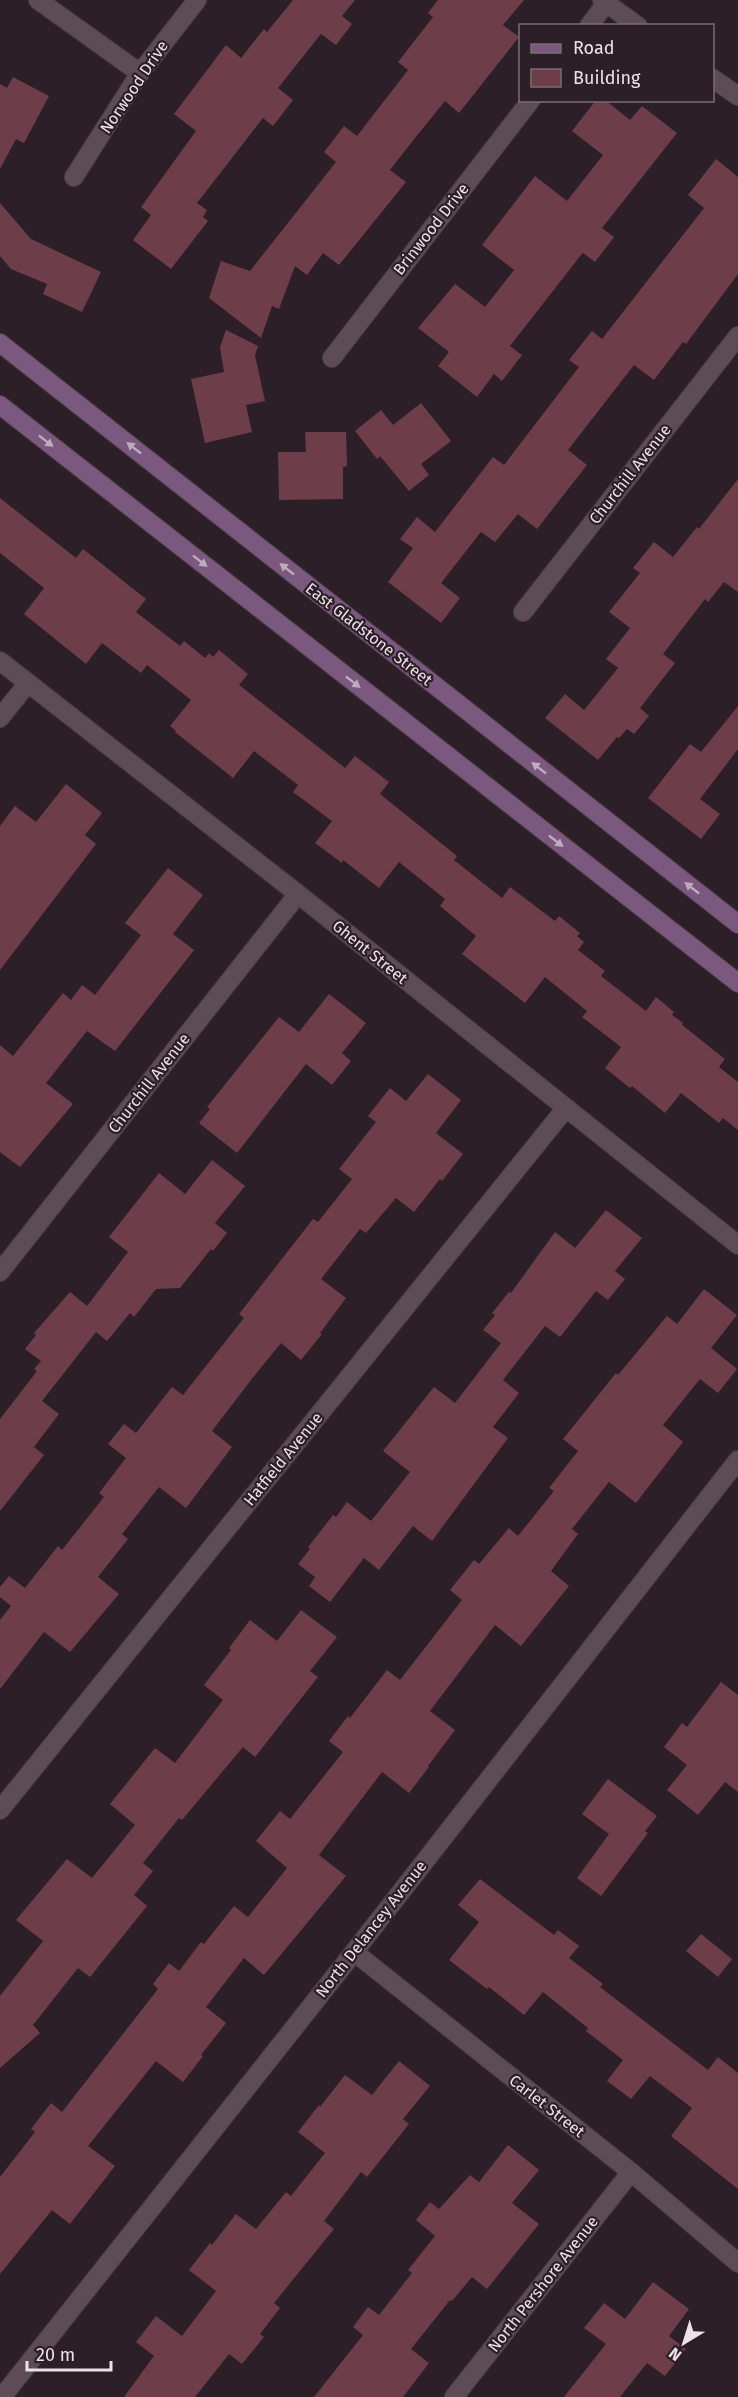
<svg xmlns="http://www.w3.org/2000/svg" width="738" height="2397" viewBox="0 0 738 2397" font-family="'Fira Sans',sans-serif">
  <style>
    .building { fill: #6d3d4a }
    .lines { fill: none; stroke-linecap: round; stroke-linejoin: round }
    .street-casing { stroke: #493c45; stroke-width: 20 }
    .secondary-casing { stroke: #493c45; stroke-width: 20 }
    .street { stroke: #5d4c56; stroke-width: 18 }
    .secondary { stroke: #7b587e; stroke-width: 18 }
    .oneway { fill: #bfaabe }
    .labels { text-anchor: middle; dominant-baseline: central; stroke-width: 4.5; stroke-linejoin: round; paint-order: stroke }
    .street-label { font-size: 16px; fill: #ece1e8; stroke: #2d1f28 }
  </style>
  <rect width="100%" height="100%" fill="#2d1f28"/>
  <g class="building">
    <polygon points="293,0 355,0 342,16 352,24 336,45 321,34 278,88 293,100 273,126 263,118 197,203 207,210 203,217 208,221 171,269 133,240 151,215 141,207 196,131 174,114 226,45 241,58 264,29 267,32"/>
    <polygon points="438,0 524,0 503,25 519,37 459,113 445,101 415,138 390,170 406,182 339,265 323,253 307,275 295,266 279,309 272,306 261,338 209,298 221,261 250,271 336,162 324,152 344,126 357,136 408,70 398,62 433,17 428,13"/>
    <polygon points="13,77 49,96 24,143 16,139 0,169 0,84 7,88"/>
    <polygon points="596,100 605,100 630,120 642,106 677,133 602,228 614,237 595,262 583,253 581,255 510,346 522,355 502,381 494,374 477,397 438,366 449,352 418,328 455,284 485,307 514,270 482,245 535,176 567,201 603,155 572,131"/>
    <polygon points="716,159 738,177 738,274 686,344 683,342 654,380 634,365 568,450 587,465 537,529 518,514 495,542 481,532 441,583 460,598 441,623 388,582 413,548 400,539 417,517 435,532 493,457 504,465 579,367 569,360 592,331 602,339 704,208 688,195"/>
    <polygon points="0,203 31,239 101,272 82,312 43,294 47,284 11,269 0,256"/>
    <polygon points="226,330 258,346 255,355 265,401 246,405 252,432 205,443 191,379 224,372 220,347"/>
    <polygon points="421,403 451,441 421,464 429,475 409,491 380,456 377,459 355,431 381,410 393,425"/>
    <polygon points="305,432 346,432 347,466 343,467 343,499 279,500 278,452 306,452"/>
    <polygon points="738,479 738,592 724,582 708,602 705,599 663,654 675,663 640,708 649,716 634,734 627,729 619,738 617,737 598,760 545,718 565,694 584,710 618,668 606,659 630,628 609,612 640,573 633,568 654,542 673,557 697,527 699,529"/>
    <polygon points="0,498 76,558 83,549 146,599 136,612 180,646 184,641 205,658 209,653 213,657 219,650 248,674 239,685 345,768 355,756 389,782 380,794 457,856 454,860 502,898 510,887 555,921 559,916 580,933 577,936 584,942 578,950 605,971 601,976 646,1011 656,997 674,1012 672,1015 683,1023 682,1025 725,1059 719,1067 738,1082 738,1130 723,1118 719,1123 681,1093 665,1113 632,1086 630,1088 605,1068 621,1047 582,1017 587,1011 545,977 525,1003 502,985 462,954 476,936 440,906 445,899 399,862 379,888 343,860 342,863 315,843 332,821 293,792 298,785 254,751 233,778 175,732 176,731 170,726 191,700 147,665 141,673 102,643 86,664 24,614 44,588 0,553"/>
    <polygon points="738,706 738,749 700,799 720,814 701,839 648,798 690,744 701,752"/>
    <polygon points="66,784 102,813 85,835 96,844 0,970 0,826 15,806 36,822"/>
    <polygon points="168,868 203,895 173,934 194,950 115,1051 87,1031 46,1083 73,1104 20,1167 0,1152 0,1045 13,1056 63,993 71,1000 82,985 95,995 141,935 125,923"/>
    <polygon points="329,994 366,1023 342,1053 351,1061 332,1085 306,1064 237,1153 199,1123 210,1109 207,1107 279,1017 299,1032"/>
    <polygon points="428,1074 461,1100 436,1133 463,1154 442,1181 440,1179 414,1212 396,1198 366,1233 360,1229 321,1279 346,1298 320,1333 322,1334 301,1360 281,1343 251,1380 212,1431 232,1447 186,1508 159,1487 122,1534 128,1539 98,1577 119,1594 70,1652 44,1632 0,1689 0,1620 11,1606 0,1597 0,1587 9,1576 25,1588 58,1546 62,1550 104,1497 99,1493 126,1458 108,1444 124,1424 136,1433 172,1387 183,1395 244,1318 239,1314 313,1219 318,1222 352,1179 339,1169 376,1122 368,1116 390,1088 406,1101"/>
    <polygon points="212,1160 245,1186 215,1223 227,1233 213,1251 211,1249 180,1288 156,1289 134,1317 130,1313 107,1341 96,1332 42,1401 59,1414 34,1447 44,1455 0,1511 0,1419 37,1371 34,1369 41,1361 25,1349 36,1335 34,1333 70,1292 87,1306 128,1252 109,1237 159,1173 185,1194"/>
    <polygon points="606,1210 642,1238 615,1271 625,1279 608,1300 596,1291 560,1337 545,1326 506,1376 503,1380 519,1393 493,1427 508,1438 432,1541 413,1526 379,1570 364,1558 330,1602 309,1586 315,1577 298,1564 310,1549 308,1547 333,1515 336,1517 347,1502 371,1521 410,1472 383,1451 434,1387 455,1403 501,1343 483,1330 495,1315 492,1313 509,1292 511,1293 555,1232 575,1248"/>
    <polygon points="704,1289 737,1315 711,1348 737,1369 718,1393 700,1379 663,1425 683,1442 636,1503 609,1482 572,1529 578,1534 551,1571 569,1586 521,1646 495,1625 430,1711 455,1730 428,1766 429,1767 409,1793 382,1772 319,1855 346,1876 264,1975 244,1958 206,2007 226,2023 201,2055 203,2056 183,2082 156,2061 88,2146 115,2166 70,2224 52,2210 0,2274 0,2177 35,2132 31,2129 51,2103 62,2112 158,1989 153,1984 169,1963 179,1971 201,1942 204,1944 234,1906 248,1917 287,1868 256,1841 280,1811 290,1819 343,1752 329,1741 348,1716 350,1718 387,1670 400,1680 462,1600 450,1590 474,1560 479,1564 509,1528 518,1536 554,1491 549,1488 578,1451 563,1439 616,1373 618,1375 667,1316 677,1324"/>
    <polygon points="301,1610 337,1637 310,1671 318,1677 255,1757 243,1747 182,1820 179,1818 143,1863 153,1871 134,1895 147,1906 90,1977 78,1968 33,2025 40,2033 0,2068 0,1996 43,1941 16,1920 67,1859 92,1878 135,1825 110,1804 155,1748 175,1763 223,1700 204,1685 231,1650 229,1648 250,1620 277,1641"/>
    <polygon points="721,1682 738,1695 738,1792 725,1782 698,1815 667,1790 687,1765 664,1747 682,1723 687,1727"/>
    <polygon points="608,1779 657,1816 645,1831 648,1833 601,1896 577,1878 609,1834 582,1814"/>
    <polygon points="480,1879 554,1935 558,1930 579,1946 569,1958 603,1984 600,1987 708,2070 718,2057 738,2073 738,2189 671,2136 692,2108 650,2076 631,2099 607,2081 623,2060 586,2031 588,2028 543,1992 524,2015 489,1987 487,1989 449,1960 479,1922 458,1905"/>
    <polygon points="701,1934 732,1959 718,1977 686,1951"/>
    <polygon points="399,2061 430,2086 403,2119 409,2124 367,2177 361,2172 324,2221 334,2229 274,2303 280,2308 260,2334 264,2337 242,2364 229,2354 195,2397 124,2397 154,2356 136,2342 156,2316 182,2336 216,2291 189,2270 210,2243 212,2245 236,2214 256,2229 286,2192 291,2196 325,2153 298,2132 319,2105 320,2107 345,2075 372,2095"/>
    <polygon points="508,2145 539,2170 512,2203 539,2224 487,2289 472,2277 452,2301 450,2300 411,2349 429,2363 403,2397 314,2397 363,2335 353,2327 368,2307 379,2315 412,2273 408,2270 435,2236 416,2220 430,2202 439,2209 470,2175 479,2182"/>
    <polygon points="653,2282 689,2309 669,2336 686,2349 665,2376 647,2363 620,2397 564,2397 606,2344 584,2328 604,2303 625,2319"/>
  </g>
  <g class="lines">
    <defs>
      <g id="street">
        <polyline points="38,0 140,73"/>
        <polyline points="602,0 638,26"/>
        <polyline points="589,26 606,3"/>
        <polyline points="712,78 738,96"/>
        <polyline points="74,177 140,73 197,0"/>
        <polyline points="332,358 531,100"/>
        <polyline points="523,612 738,336"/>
        <polyline points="0,661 298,894 738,1245"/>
        <polyline points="0,718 28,683"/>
        <polyline points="0,1272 298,894"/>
        <polyline points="0,1810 566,1108"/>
        <polyline points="354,1952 631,2172 738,2263"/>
        <polyline points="2,2397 354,1952 738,1460"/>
        <polyline points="454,2397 631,2172"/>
      </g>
      <g id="secondary">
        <polyline points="0,343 738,924"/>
        <polyline points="0,405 738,983"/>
      </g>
    </defs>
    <use href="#street" class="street-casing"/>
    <use href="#secondary" class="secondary-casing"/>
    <use href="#street" class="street"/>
    <use href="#secondary" class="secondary"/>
  </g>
  <defs><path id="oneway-solid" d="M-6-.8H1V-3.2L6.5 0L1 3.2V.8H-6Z" transform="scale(1.5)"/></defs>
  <g class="oneway">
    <use href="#oneway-solid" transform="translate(46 441) rotate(38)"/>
    <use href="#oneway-solid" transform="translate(134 448) rotate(-142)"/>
    <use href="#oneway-solid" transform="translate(200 561) rotate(38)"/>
    <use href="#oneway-solid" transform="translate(287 569) rotate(-142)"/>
    <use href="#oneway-solid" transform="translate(353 682) rotate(38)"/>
    <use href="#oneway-solid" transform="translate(539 768) rotate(-142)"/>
    <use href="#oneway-solid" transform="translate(556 841) rotate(38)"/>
    <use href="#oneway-solid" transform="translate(692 888) rotate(-142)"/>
  </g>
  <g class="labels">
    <g class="street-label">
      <text transform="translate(134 87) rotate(-56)">Norwood Drive</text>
      <text transform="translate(431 229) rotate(-52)">Brinwood Drive</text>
      <text transform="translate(630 474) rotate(-52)">Churchill Avenue</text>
      <text transform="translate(369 634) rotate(38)">East Gladstone Street</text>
      <text transform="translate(370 952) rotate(39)">Ghent Street</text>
      <text transform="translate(149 1083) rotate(-52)">Churchill Avenue</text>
      <text transform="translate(283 1459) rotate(-51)">Hatfield Avenue</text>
      <text transform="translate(371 1929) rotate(-52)">North Delancey Avenue</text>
      <text transform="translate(547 2106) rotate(38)">Carlet Street</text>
      <text transform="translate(543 2284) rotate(-52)">North Pershore Avenue</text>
    </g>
  </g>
  <rect x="519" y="24" width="195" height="78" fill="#2d1f28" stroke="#796d75" stroke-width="1.5"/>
  <rect x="531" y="44" width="30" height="9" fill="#7b587e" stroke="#796d75" stroke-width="1.5"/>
  <text x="573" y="54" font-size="18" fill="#ece1e8">Road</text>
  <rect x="531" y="69" width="30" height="18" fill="#6d3d4a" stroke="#796d75" stroke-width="1.5"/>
  <text x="573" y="84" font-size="18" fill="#ece1e8">Building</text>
  <g transform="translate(684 2343) rotate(218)" stroke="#2d1f28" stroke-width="4.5" paint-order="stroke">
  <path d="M0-4.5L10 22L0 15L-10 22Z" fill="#ece1e8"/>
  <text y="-9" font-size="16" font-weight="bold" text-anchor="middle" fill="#ece1e8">N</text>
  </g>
  <path d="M27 2361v9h84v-9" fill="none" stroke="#ece1e8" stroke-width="3"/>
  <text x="36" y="2361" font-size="18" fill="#ece1e8" stroke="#2d1f28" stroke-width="4.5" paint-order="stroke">20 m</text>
</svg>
